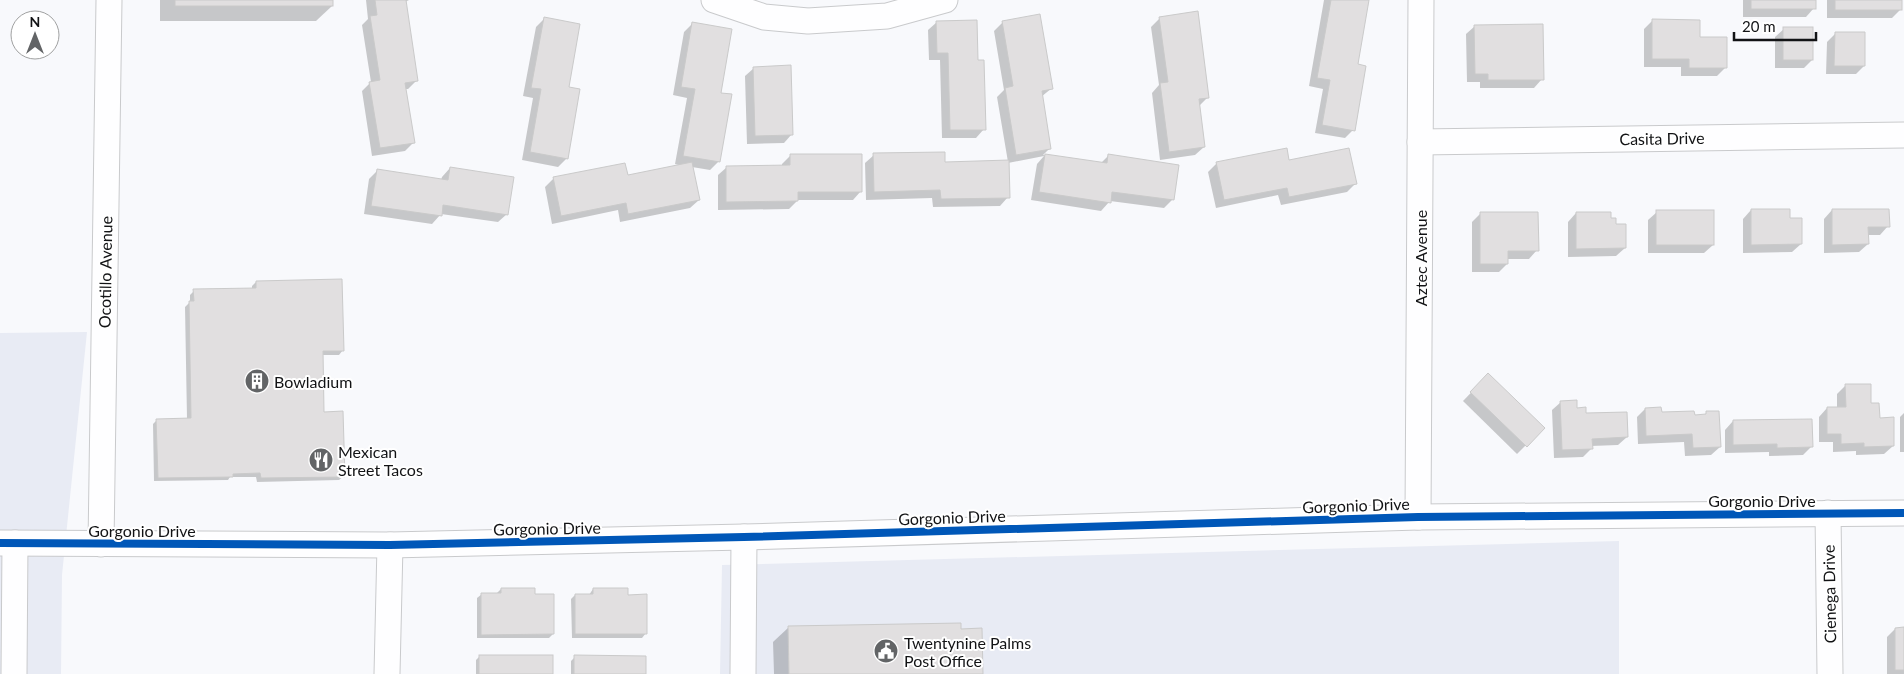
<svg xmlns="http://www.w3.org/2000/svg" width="1904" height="674" viewBox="0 0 1904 674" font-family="Lato,sans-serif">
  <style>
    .built { fill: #e8ebf4 }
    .shadow { fill: #0003 }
    .building { fill: #e1dfe0; stroke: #cacaca }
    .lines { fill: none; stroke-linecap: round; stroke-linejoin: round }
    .minor-casing { stroke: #c9cacc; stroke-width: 27 }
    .minor { stroke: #fefeff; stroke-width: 25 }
    .cycleway-casing { stroke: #fff; stroke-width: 11 }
    .cycleway { stroke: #0057b8; stroke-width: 8 }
    .labels { text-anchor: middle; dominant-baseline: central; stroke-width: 4; stroke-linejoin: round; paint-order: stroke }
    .street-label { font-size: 16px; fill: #121315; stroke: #fff }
    .poi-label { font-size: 16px; fill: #121315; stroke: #fff; text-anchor: start }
  </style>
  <rect width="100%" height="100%" fill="#f8f9fc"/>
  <g class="built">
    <polygon points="87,332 62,575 61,674 0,674 0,333"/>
    <polygon points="1619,541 1619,674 720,674 722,565"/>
  </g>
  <g class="shadow">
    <polygon points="160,0 332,0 332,6 316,21 160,21"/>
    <polygon points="366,0 409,0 405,2 417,80 408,89 405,89 413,143 405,151 372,156 362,91 371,82 362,25 368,19"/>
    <polygon points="1324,0 1368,0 1356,65 1353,130 1345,138 1315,133 1323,89 1309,86"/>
    <polygon points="1743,0 1814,0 1814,8 1806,17 1743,17"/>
    <polygon points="1827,0 1901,0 1901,9 1892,18 1827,18"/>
    <polygon points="1160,18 1208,97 1199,106 1204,147 1195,155 1160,160 1152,93 1159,85 1151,27"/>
    <polygon points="544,19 568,88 567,158 558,167 522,160 533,98 523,96 536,27"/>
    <polygon points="1653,20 1725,68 1717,76 1681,76 1681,67 1644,67 1644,29"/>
    <polygon points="937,22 977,61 984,129 976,138 942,138 940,60 929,60 928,30"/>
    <polygon points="1003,22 1052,88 1041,97 1050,148 1043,155 1101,163 1108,156 1177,166 1172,200 1164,208 1110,201 1101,211 1031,200 1037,164 1044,156 1008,163 1008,197 1000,206 933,207 932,198 866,200 865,163 874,155 944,163 1008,162 997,97 1004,90 994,31"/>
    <polygon points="693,23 719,94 719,161 710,170 692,167 699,200 690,208 620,222 618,210 552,224 545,187 554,178 627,177 683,166 675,164 687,98 673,95 684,32"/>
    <polygon points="1475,26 1542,79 1534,88 1480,88 1480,82 1467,82 1466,34"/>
    <polygon points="1784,29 1812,60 1804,68 1775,68 1775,37"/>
    <polygon points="1835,34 1864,66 1856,74 1826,74 1827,42"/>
    <polygon points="754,68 792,134 784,143 747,144 745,76"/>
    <polygon points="790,156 861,191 853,200 798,200 789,209 718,210 718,175 727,167 782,167 782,164"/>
    <polygon points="1288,162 1355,184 1347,192 1281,205 1278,195 1216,208 1208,172 1217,163"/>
    <polygon points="450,168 507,214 498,222 441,214 432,224 364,214 369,179 377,171 441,180 442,177"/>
    <polygon points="1751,210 1801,244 1792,252 1743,253 1743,219"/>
    <polygon points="1832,210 1888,226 1880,235 1867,235 1868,244 1859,252 1824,253 1824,219"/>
    <polygon points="1657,212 1713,245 1704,253 1648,253 1648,220"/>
    <polygon points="1576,213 1610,219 1615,225 1625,248 1616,256 1568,257 1568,222"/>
    <polygon points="1480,214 1537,250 1529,259 1507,259 1507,264 1499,272 1472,272 1472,222"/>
    <polygon points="256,282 343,350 339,355 322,355 323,413 344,476 339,480 257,482 256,477 230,477 228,480 154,481 153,424 157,420 187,419 185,307 190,302 190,295 194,291 252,289 252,286"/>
    <polygon points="1488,375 1543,428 1517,454 1463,401"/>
    <polygon points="1845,386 1870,404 1879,419 1893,446 1884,454 1856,455 1856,451 1833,452 1833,442 1819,442 1819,417 1827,408 1837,408 1837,394"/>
    <polygon points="1561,402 1576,409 1627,437 1618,445 1591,446 1591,449 1583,457 1554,458 1552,410"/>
    <polygon points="1645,409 1660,413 1694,416 1704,416 1707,412 1720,447 1711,455 1685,456 1684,442 1638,444 1637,417"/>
    <polygon points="1904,413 1904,452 1900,452 1900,417"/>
    <polygon points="1733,421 1811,447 1803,455 1769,456 1769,452 1725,453 1725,430"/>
    <polygon points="501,589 534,595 553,634 549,638 477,638 477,598 482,594 497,593"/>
    <polygon points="593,589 627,596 646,633 642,638 572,638 571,599 575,595 589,595"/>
    <polygon points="789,627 960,630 981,674 774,674 773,642"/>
    <polygon points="1895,629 1904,629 1904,674 1887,674 1887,637"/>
    <polygon points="480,656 552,674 476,674 476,660"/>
    <polygon points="575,657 644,674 571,674 571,661"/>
  </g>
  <g class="building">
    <rect x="175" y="0" width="158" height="6"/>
    <polygon points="375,0 406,0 418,81 405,83 415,143 380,148 369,82 380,80 370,16 377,15"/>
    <polygon points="1331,0 1369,0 1358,64 1366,66 1355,131 1322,125 1330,80 1317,78"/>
    <rect x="1751" y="0" width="65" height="9"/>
    <rect x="1835" y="0" width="67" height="10"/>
    <polygon points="1198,11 1209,98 1199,99 1205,147 1169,152 1160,83 1168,82 1159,17"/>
    <polygon points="1040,14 1053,89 1042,91 1051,149 1016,155 1005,88 1013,86 1002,21"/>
    <polygon points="544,17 580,24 569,87 580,89 568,159 530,152 541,89 531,88"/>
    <polygon points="1652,19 1700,20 1700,37 1727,37 1727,68 1689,68 1689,59 1652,59"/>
    <polygon points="977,20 978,60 984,60 986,130 950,130 948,53 937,53 936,21"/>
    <polygon points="692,22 732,29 721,93 732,94 720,162 683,156 695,89 681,87"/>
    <polygon points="1543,24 1544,80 1488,80 1488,74 1475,74 1474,25"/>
    <rect x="1783" y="27" width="30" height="33"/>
    <polygon points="1835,32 1865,32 1865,66 1834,66"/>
    <polygon points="791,65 793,135 755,136 753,67"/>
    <polygon points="1287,148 1289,160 1349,148 1357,184 1289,197 1287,188 1224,200 1216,162"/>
    <polygon points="945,152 945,162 1009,160 1010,198 941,199 940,190 874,192 873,153"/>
    <polygon points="790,154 862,154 862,192 798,192 798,201 726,202 726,166 790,165"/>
    <polygon points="1045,154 1107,163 1108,154 1179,165 1174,200 1112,192 1111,203 1039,192"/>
    <polygon points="692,162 700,200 628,214 626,203 561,216 553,177 625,163 628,175"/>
    <polygon points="450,167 514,177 508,215 443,205 442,216 371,206 377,169 448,180"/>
    <polygon points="1751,209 1790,209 1790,218 1802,218 1802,244 1751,245"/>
    <polygon points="1832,209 1889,209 1890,227 1868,227 1869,244 1832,245"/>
    <rect x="1656" y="210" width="58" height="35"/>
    <polygon points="1480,212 1538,212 1539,251 1508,251 1508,264 1480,264"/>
    <polygon points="1576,212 1611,212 1611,218 1616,218 1616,224 1626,224 1626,248 1576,249"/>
    <polygon points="342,279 344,351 323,351 324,412 343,411 345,477 261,478 260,473 233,474 233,477 158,478 156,419 191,418 189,301 194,301 193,289 256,288 256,281"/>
    <polygon points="1488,373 1545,428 1527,447 1470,392"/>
    <polygon points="1845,384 1871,384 1871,403 1879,403 1880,418 1894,417 1894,446 1864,447 1864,443 1841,444 1841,434 1827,434 1827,407 1846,407"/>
    <polygon points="1577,400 1577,408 1586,407 1586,413 1627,412 1628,437 1592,439 1593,449 1562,450 1560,401"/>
    <polygon points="1661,407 1662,412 1694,411 1695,415 1706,414 1706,411 1719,411 1721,447 1693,448 1692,434 1646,436 1645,408"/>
    <polygon points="1812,419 1813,447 1777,448 1777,444 1733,445 1733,420"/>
    <polygon points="501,588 535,588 535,594 554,594 554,634 481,635 481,593 501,593"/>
    <polygon points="593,588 628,588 628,595 647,594 647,634 575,634 575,594 593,594"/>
    <polygon points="961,623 961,629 982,628 983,674 789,674 788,626"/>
    <polygon points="1904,627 1904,670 1895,670 1895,628"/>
    <rect x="479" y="655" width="74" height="19"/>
    <polygon points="574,655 646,656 646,674 574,674"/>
  </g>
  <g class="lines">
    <defs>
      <g id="minor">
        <polyline points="714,0 764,17 808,21 887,16 945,0"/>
        <polyline points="1420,142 1904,135"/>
        <polyline points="1828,513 1830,674"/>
        <polyline points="1418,517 1421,0"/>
        <polyline points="0,543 390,545 744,537 1418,517 1904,513"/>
        <polyline points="101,544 109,0"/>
        <polyline points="14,674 15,543"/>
        <polyline points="387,674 390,545"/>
        <polyline points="743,674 744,537"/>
      </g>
    </defs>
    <use href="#minor" class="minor-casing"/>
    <use href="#minor" class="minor"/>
    <defs>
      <polyline id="cycleway" points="0,543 390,545 744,537 1418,517 1904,513"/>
    </defs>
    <use href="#cycleway" class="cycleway-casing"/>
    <use href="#cycleway" class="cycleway"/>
  </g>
  <defs>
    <symbol id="building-disc" viewBox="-11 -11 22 22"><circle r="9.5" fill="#626466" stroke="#fff"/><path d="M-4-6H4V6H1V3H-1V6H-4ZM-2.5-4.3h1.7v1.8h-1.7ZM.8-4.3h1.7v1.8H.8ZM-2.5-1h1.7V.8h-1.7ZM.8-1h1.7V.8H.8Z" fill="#fff"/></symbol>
    <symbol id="restaurant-disc" viewBox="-11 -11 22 22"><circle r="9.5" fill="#626466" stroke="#fff"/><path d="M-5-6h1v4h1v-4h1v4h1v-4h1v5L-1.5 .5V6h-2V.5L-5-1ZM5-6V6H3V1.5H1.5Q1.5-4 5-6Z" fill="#fff"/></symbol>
    <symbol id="civic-disc" viewBox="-11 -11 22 22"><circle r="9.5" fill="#626466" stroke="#fff"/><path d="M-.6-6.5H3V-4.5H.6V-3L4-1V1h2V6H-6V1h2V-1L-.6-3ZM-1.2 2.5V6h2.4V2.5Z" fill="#fff"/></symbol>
  </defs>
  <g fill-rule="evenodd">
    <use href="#building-disc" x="243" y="367" width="28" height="28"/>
    <use href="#restaurant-disc" x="307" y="446" width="28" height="28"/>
    <use href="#civic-disc" x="872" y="637" width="28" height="28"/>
  </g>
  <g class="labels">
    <g class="street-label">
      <text transform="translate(1662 138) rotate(-1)">Casita Drive</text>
      <text transform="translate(1420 258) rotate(-90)">Aztec Avenue</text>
      <text transform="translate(105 272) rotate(-89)">Ocotillo Avenue</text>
      <text x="1762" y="500">Gorgonio Drive</text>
      <text transform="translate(1356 505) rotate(-2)">Gorgonio Drive</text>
      <text transform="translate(952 517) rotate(-2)">Gorgonio Drive</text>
      <text transform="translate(547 528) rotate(-1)">Gorgonio Drive</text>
      <text x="142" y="530">Gorgonio Drive</text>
      <text transform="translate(1829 594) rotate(-91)">Cienega Drive</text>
    </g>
    <g class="poi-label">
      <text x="274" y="381">Bowladium</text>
      <text x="338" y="451">Mexican<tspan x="338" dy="18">Street Tacos</tspan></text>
      <text x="904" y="642">Twentynine Palms<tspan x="904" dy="18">Post Office</tspan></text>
    </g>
  </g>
  <g transform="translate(35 35)"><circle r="24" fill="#ffffff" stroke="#a0a1a1"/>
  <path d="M0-4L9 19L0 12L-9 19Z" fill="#626466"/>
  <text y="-8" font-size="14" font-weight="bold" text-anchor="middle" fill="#121315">N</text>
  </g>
  <path d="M1734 32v8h82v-8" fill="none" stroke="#121315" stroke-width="2.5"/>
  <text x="1742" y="32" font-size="15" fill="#121315" stroke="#ffffff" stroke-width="4" paint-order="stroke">20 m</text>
</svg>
